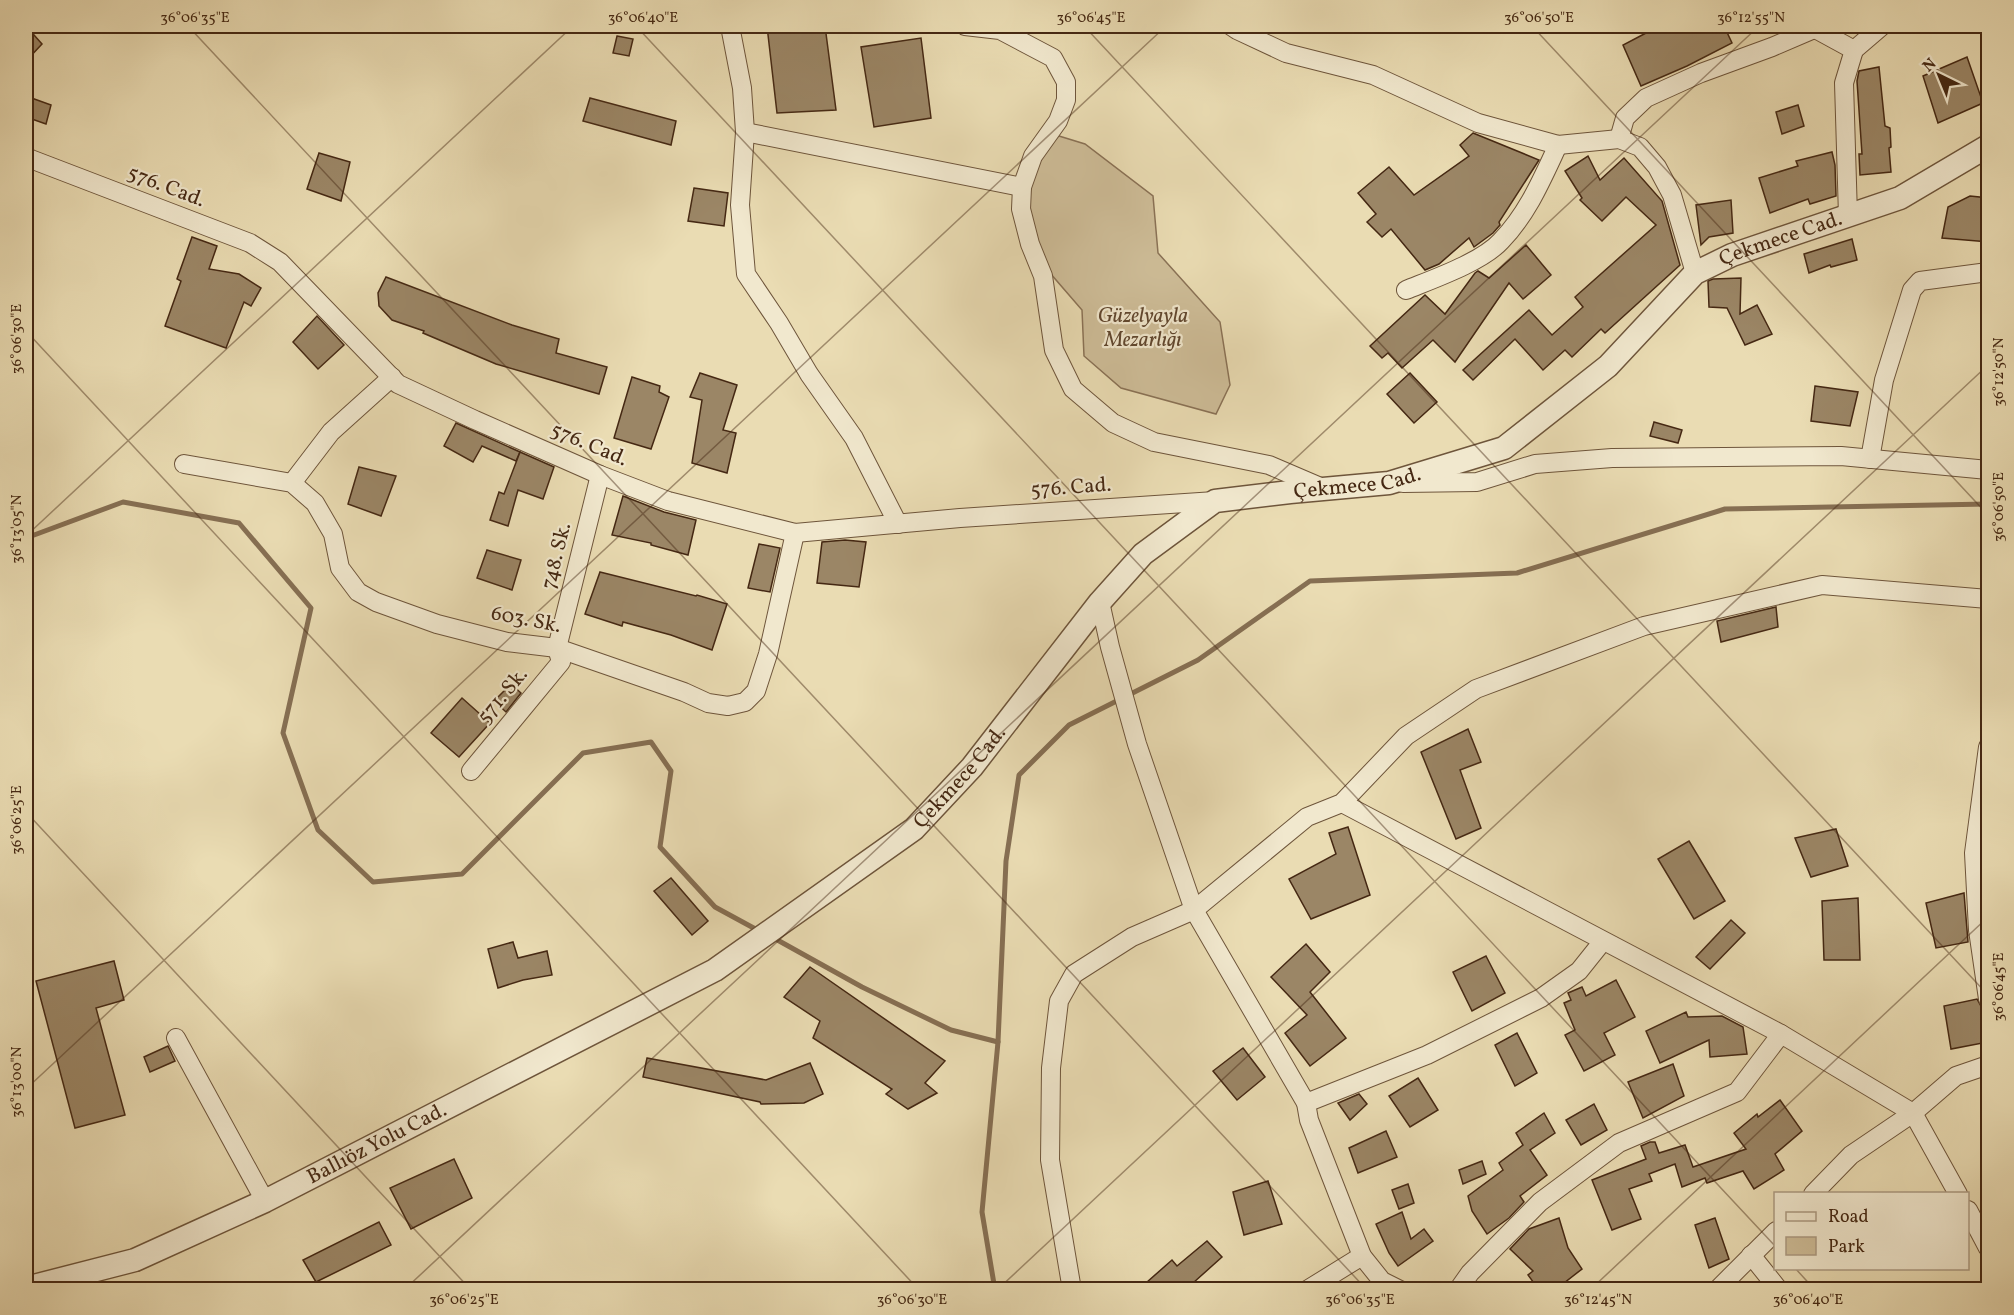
<svg xmlns="http://www.w3.org/2000/svg" width="2014" height="1315" viewBox="0 0 2014 1315" font-family="Vollkorn,serif">
  <style>
    .green { fill: #cebd98; stroke: #8a7256; stroke-width: 1.5 }
    .lines { fill: none; stroke-linecap: round; stroke-linejoin: round }
    .stream { stroke: #866f53; stroke-width: 5 }
    .building { fill: #9b8666; stroke: #452813; stroke-width: 1.5 }
    .minor-casing { stroke: #6e553b; stroke-width: 20 }
    .tertiary-casing { stroke: #6e553b; stroke-width: 25 }
    .minor { stroke: #f1e8ce; stroke-width: 18 }
    .tertiary { stroke: #f1e8ce; stroke-width: 22 }
    .ticks { fill: none; stroke: #452813; stroke-width: 1.5; stroke-opacity: 0.45 }
    .labels { text-anchor: middle; dominant-baseline: central; stroke-width: 4.5; stroke-linejoin: round; paint-order: stroke }
    .street-label { font-size: 21px; fill: #452813; stroke: #f1e8ce }
    .park-label { font-size: 21px; font-style: italic; fill: #60462e; stroke: #f1e8ce }
    .neatline { fill: none; stroke: #452813; stroke-width: 2 }
    .ticks-label { font-size: 15px; text-anchor: middle; fill: #452813 }
  </style>
  <rect width="100%" height="100%" fill="#eadcb3"/>
  <filter id="stains"><feTurbulence type="fractalNoise" baseFrequency=".00333" numOctaves="4"/><feColorMatrix values="0 0 0 0 .2 0 0 0 0 .09 0 0 0 0 .02 0 0 0 .5 -.17"/></filter>
  <radialGradient id="worn" r=".72"><stop offset=".6" stop-color="#630" stop-opacity="0"/><stop offset="1" stop-color="#630" stop-opacity=".3"/></radialGradient>
  <polygon class="green" points="1059,136 1085,144 1153,196 1158,253 1220,322 1230,385 1216,414 1121,388 1084,356 1082,310 1044,266 1020,192 1033,156"/>
  <g class="lines">
    <g class="stream">
      <polyline points="26,538 123,502 239,523 311,608 283,733 318,830 373,882 462,874 583,753 651,742 671,771 660,847 715,907 761,932"/>
      <polyline points="772,937 862,987 951,1030 998,1042"/>
      <polyline points="995,1290 982,1212 998,1042 1006,861 1019,775 1069,725 1198,660 1310,581 1517,573 1725,509 1988,504"/>
    </g>
  </g>
  <g class="building">
    <polygon points="26,26 42,44 26,61"/>
    <polygon points="767,26 825,26 836,110 777,113"/>
    <polygon points="1644,26 1724,26 1732,43 1687,66 1641,86 1623,45 1646,33"/>
    <polygon points="617,36 633,39 629,56 613,53"/>
    <polygon points="921,38 931,118 874,127 861,47"/>
    <polygon points="1967,57 1983,103 1938,123 1923,76"/>
    <polygon points="1879,67 1885,126 1890,128 1891,147 1889,148 1891,172 1860,175 1859,154 1862,154 1857,81 1859,71"/>
    <polygon points="26,96 51,105 46,124 26,117"/>
    <polygon points="590,98 676,121 671,145 583,121"/>
    <polygon points="1798,105 1804,126 1782,134 1776,112"/>
    <polygon points="1473,133 1539,160 1499,222 1500,225 1493,233 1474,247 1469,238 1439,264 1425,270 1391,229 1382,237 1367,222 1376,214 1358,193 1389,167 1414,195 1469,156 1460,145"/>
    <polygon points="1832,152 1835,165 1836,196 1810,204 1808,199 1770,213 1759,178 1798,166 1796,161"/>
    <polygon points="319,153 350,162 341,201 307,189"/>
    <polygon points="1588,156 1600,180 1624,158 1662,201 1680,265 1605,333 1601,329 1572,357 1565,350 1543,370 1515,339 1473,380 1463,370 1529,310 1552,335 1583,307 1575,297 1656,225 1626,197 1602,221 1580,200 1582,198 1565,171"/>
    <polygon points="694,188 728,193 724,226 688,221"/>
    <polygon points="1970,196 1989,198 1989,242 1942,238 1948,207"/>
    <polygon points="1731,200 1733,233 1709,237 1701,245 1696,205"/>
    <polygon points="192,237 217,246 209,269 239,274 261,288 251,306 244,302 226,348 165,326 181,281 177,279"/>
    <polygon points="1852,239 1857,260 1831,267 1830,265 1809,273 1804,254"/>
    <polygon points="1526,245 1551,275 1523,299 1509,283 1455,362 1433,340 1402,368 1388,353 1382,358 1370,346 1425,295 1445,314 1475,273 1478,271 1489,278"/>
    <polygon points="386,277 512,325 559,339 556,353 607,367 599,394 496,364 423,333 424,331 392,320 379,306 378,293"/>
    <polygon points="1741,278 1740,314 1757,305 1772,334 1745,345 1727,308 1709,307 1708,281 1713,279"/>
    <polygon points="317,316 344,345 318,369 293,342"/>
    <polygon points="700,373 737,385 723,430 736,433 727,473 692,463 702,400 690,397"/>
    <polygon points="1410,373 1437,402 1414,423 1387,394"/>
    <polygon points="632,377 660,386 659,392 669,397 651,449 614,438"/>
    <polygon points="1815,386 1858,392 1850,426 1811,421"/>
    <polygon points="1654,422 1682,430 1678,443 1650,436"/>
    <polygon points="456,423 520,452 516,461 482,446 473,462 444,446"/>
    <polygon points="520,452 554,467 543,499 518,490 508,526 490,520 499,492 504,494"/>
    <polygon points="359,467 396,476 381,516 348,504"/>
    <polygon points="623,496 664,512 696,520 688,555 651,545 651,543 612,535"/>
    <polygon points="845,540 866,542 859,587 817,583 822,542"/>
    <polygon points="759,544 780,548 770,592 748,588"/>
    <polygon points="487,550 521,560 512,590 477,578"/>
    <polygon points="600,572 696,596 697,595 727,604 712,650 671,635 623,622 622,626 585,614"/>
    <polygon points="1776,607 1778,627 1721,642 1717,621"/>
    <polygon points="511,684 521,693 506,712 494,701"/>
    <polygon points="462,698 490,723 459,757 431,733"/>
    <polygon points="1468,729 1481,762 1460,770 1481,828 1456,839 1421,752"/>
    <polygon points="1348,827 1370,895 1311,919 1289,879 1336,854 1329,833"/>
    <polygon points="1836,829 1848,866 1811,877 1795,838"/>
    <polygon points="1689,841 1725,901 1694,919 1658,859"/>
    <polygon points="671,878 708,921 692,935 654,891"/>
    <polygon points="1964,893 1968,942 1936,948 1926,903"/>
    <polygon points="1858,898 1860,960 1824,960 1822,901"/>
    <polygon points="1731,920 1745,933 1710,969 1696,957"/>
    <polygon points="513,942 518,958 547,951 552,975 523,980 498,988 488,949"/>
    <polygon points="1306,944 1330,972 1310,992 1346,1038 1310,1066 1285,1033 1307,1015 1271,977"/>
    <polygon points="1486,956 1505,993 1472,1011 1453,972"/>
    <polygon points="114,961 124,1000 96,1008 125,1115 75,1128 36,981"/>
    <polygon points="810,967 945,1061 925,1083 937,1093 908,1109 886,1094 892,1089 813,1038 820,1021 784,997"/>
    <polygon points="1616,980 1635,1017 1604,1033 1615,1055 1584,1071 1565,1035 1575,1030 1564,1003 1571,1000 1568,993 1582,987 1586,996"/>
    <polygon points="1977,999 1982,1008 1988,1042 1951,1049 1944,1006"/>
    <polygon points="1686,1012 1688,1017 1722,1016 1743,1027 1747,1054 1710,1057 1709,1040 1660,1063 1646,1031"/>
    <polygon points="1517,1033 1537,1073 1515,1086 1495,1045"/>
    <polygon points="168,1046 175,1061 150,1072 144,1057"/>
    <polygon points="1243,1048 1265,1077 1237,1100 1213,1071"/>
    <polygon points="647,1058 766,1080 810,1063 823,1094 804,1103 761,1104 760,1102 643,1077"/>
    <polygon points="1673,1064 1684,1096 1643,1118 1628,1082"/>
    <polygon points="1418,1078 1438,1110 1410,1127 1389,1096"/>
    <polygon points="1359,1094 1367,1104 1350,1120 1338,1103"/>
    <polygon points="1780,1100 1802,1131 1775,1154 1784,1170 1754,1189 1743,1171 1707,1183 1705,1178 1682,1187 1675,1164 1649,1174 1652,1181 1629,1189 1641,1219 1612,1230 1592,1180 1646,1159 1641,1146 1650,1142 1655,1142 1659,1153 1685,1145 1693,1167 1746,1149 1734,1133 1757,1114 1758,1117"/>
    <polygon points="1594,1104 1607,1130 1581,1145 1566,1120"/>
    <polygon points="1544,1113 1555,1133 1530,1150 1547,1175 1520,1196 1524,1202 1509,1218 1487,1234 1472,1211 1468,1196 1503,1170 1499,1163 1523,1145 1516,1133"/>
    <polygon points="1386,1131 1397,1157 1358,1173 1349,1148"/>
    <polygon points="454,1159 472,1198 411,1229 390,1188"/>
    <polygon points="1482,1161 1486,1174 1463,1184 1459,1170"/>
    <polygon points="1268,1181 1282,1224 1244,1235 1233,1192"/>
    <polygon points="1408,1184 1414,1203 1399,1209 1392,1190"/>
    <polygon points="1402,1212 1411,1239 1424,1229 1433,1241 1398,1266 1389,1253 1376,1224"/>
    <polygon points="1559,1218 1568,1248 1582,1269 1555,1290 1539,1290 1528,1275 1533,1271 1510,1249 1529,1229"/>
    <polygon points="1715,1218 1729,1259 1709,1268 1695,1225"/>
    <polygon points="379,1222 391,1245 316,1282 303,1260"/>
    <polygon points="1207,1241 1222,1257 1193,1283 1199,1290 1138,1290 1172,1260 1177,1266"/>
  </g>
  <g class="lines">
    <defs>
      <g id="minor">
        <polyline points="730,26 742,88 745,132 740,205 746,274 779,323 809,374 854,438 898,524"/>
        <polyline points="965,26 1000,30 1053,58 1066,82 1066,100 1058,121 1033,156 1022,187 1021,209 1030,244 1043,276 1054,350 1073,389 1113,423 1154,442 1269,465 1325,489"/>
        <polyline points="1231,26 1237,30 1286,53 1373,75 1478,123 1558,145 1619,139 1640,147 1657,167 1672,195 1695,273"/>
        <polyline points="1810,26 1854,50 1844,83 1848,216"/>
        <polyline points="1854,50 1882,26"/>
        <polyline points="745,132 1022,187"/>
        <polyline points="1619,139 1625,118 1646,98 1701,73 1772,47 1814,29"/>
        <polyline points="26,155 28,158 250,243 280,262 398,384 475,420 600,475 668,501 795,533 960,518 1215,501"/>
        <path d="M1406,290C1433,279 1482,262 1501,241C1528,213 1542,179 1558,145"/>
        <polyline points="1870,459 1884,380 1912,290 1920,281 1988,272"/>
        <polyline points="184,464 292,483 315,503 333,534 340,568 358,592 376,602 437,624 507,642 557,648 684,692 708,703 728,706 745,702 756,691 768,654 795,533"/>
        <polyline points="292,483 331,432 392,377"/>
        <polyline points="1403,483 1477,482 1535,464 1612,458 1841,456 1988,470"/>
        <polyline points="1100,602 1110,647 1137,744 1194,910 1306,1103 1309,1120 1362,1256 1382,1281 1400,1290"/>
        <polyline points="1988,747 1974,853 1978,930 1988,999"/>
        <polyline points="471,771 561,662 557,648 600,475"/>
        <polyline points="1342,803 1781,1034"/>
        <polyline points="176,1038 265,1201"/>
        <polyline points="1306,1103 1427,1055 1541,998 1579,971 1603,941"/>
        <polyline points="1813,1194 1851,1155 1913,1113 1956,1076 1988,1065"/>
        <polyline points="1968,1210 1988,1248"/>
        <polyline points="1751,1255 1779,1290"/>
        <polyline points="1072,1290 1050,1160 1051,1068 1059,1001 1074,974 1132,937 1194,910 1307,817 1342,803 1406,736 1476,689 1644,626 1822,585 1988,599"/>
        <polyline points="1307,1290 1362,1256"/>
        <polyline points="1458,1290 1470,1273 1540,1202 1619,1143 1737,1092 1781,1034 1913,1113 1958,1194"/>
        <polyline points="1717,1290 1776,1231"/>
      </g>
      <g id="tertiary">
        <path id="s1" d="M26,1288L135,1260L265,1201L715,970L914,829L972,767L1100,602L1143,554L1215,501L1290,492L1389,483L1504,448L1608,366L1695,273L1732,255L1900,198L1988,146"/>
      </g>
    </defs>
    <use href="#minor" class="minor-casing"/>
    <use href="#tertiary" class="tertiary-casing"/>
    <use href="#minor" class="minor"/>
    <use href="#tertiary" class="tertiary"/>
  </g>
  <path class="ticks" d="M188,26L1367,1290M636,26L1776,1247M1084,26L1988,995M1532,26L1988,515M1980,26L1988,34M26,331L919,1290M26,536L573,26M26,812L471,1290M26,1089L1166,26M1795,1268L1815,1290M404,1290L1759,26M997,1290L1988,365M1590,1290L1988,917"/>
  <g class="labels">
    <g class="street-label">
      <text transform="translate(166 187) rotate(21)">576. Cad.</text>
      <text stroke="none"><textPath href="#s1" startOffset="2100">Çekmece Cad.</textPath></text>
      <text transform="translate(589 445) rotate(23)">576. Cad.</text>
      <text stroke="none"><textPath href="#s1" startOffset="1596">Çekmece Cad.</textPath></text>
      <text transform="translate(1071 488) rotate(-4)">576. Cad.</text>
      <text transform="translate(557 556) rotate(-76)">748. Sk.</text>
      <text transform="translate(526 620) rotate(11)">603. Sk.</text>
      <text transform="translate(503 696) rotate(-50)">571. Sk.</text>
      <text stroke="none"><textPath href="#s1" startOffset="1074">Çekmece Cad.</textPath></text>
      <text stroke="none"><textPath href="#s1" startOffset="381">Ballıöz Yolu Cad.</textPath></text>
    </g>
    <g class="park-label">
      <text x="1143" y="316">Güzelyayla<tspan x="1143" dy="24">Mezarlığı</tspan></text>
    </g>
  </g>
  <rect width="2014" height="1315" fill="none" stroke="#eadcb3" stroke-width="66"/>
  <rect x="1774" y="1192" width="195" height="78" fill="#f1e8ce" stroke="#ac9b83" stroke-width="1.5"/>
  <rect x="1786" y="1212" width="30" height="9" fill="#f1e8ce" stroke="#ac9b83" stroke-width="1.5"/>
  <text x="1828" y="1222" font-size="18" fill="#452813">Road</text>
  <rect x="1786" y="1237" width="30" height="18" fill="#cebd98" stroke="#ac9b83" stroke-width="1.5"/>
  <text x="1828" y="1252" font-size="18" fill="#452813">Park</text>
  <g transform="translate(1939 75) rotate(317)" stroke="#f1e8ce" stroke-width="4.5" paint-order="stroke">
  <path d="M0-4.5L10 22L0 15L-10 22Z" fill="#452813"/>
  <text y="-9" font-size="16" font-weight="bold" text-anchor="middle" fill="#452813">N</text>
  </g>
  <rect x="33" y="33" width="1948" height="1249" class="neatline"/>
  <g class="ticks-label">
    <text x="195" y="22">36°06'35"E</text>
    <text x="643" y="22">36°06'40"E</text>
    <text x="1091" y="22">36°06'45"E</text>
    <text x="1539" y="22">36°06'50"E</text>
    <text x="1751" y="22">36°12'55"N</text>
    <text transform="translate(16 339) rotate(-90)" y="5">36°06'30"E</text>
    <text transform="translate(1998 372) rotate(-90)" y="5">36°12'50"N</text>
    <text transform="translate(1998 507) rotate(-90)" y="5">36°06'50"E</text>
    <text transform="translate(16 529) rotate(-90)" y="5">36°13'05"N</text>
    <text transform="translate(16 820) rotate(-90)" y="5">36°06'25"E</text>
    <text transform="translate(1998 987) rotate(-90)" y="5">36°06'45"E</text>
    <text transform="translate(16 1082) rotate(-90)" y="5">36°13'00"N</text>
    <text x="464" y="1304">36°06'25"E</text>
    <text x="912" y="1304">36°06'30"E</text>
    <text x="1360" y="1304">36°06'35"E</text>
    <text x="1598" y="1304">36°12'45"N</text>
    <text x="1808" y="1304">36°06'40"E</text>
  </g>
  <rect width="100%" height="100%" filter="url(#stains)"/>
  <rect width="100%" height="100%" fill="url(#worn)"/>
</svg>
